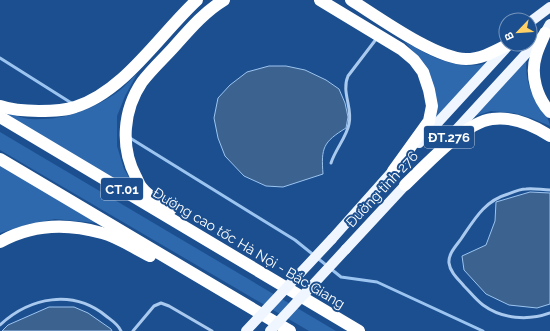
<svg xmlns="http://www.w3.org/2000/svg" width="550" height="331" viewBox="0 0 550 331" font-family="Raleway,sans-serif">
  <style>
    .green { fill: #2e69ad }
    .water { fill: #3c6290; stroke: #9cc4f0 }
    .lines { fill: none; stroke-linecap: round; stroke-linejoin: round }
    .stream { stroke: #9cc4f0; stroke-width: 3 }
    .lane { stroke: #a9c9ee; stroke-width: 3 }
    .primary { stroke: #f0f6ff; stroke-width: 10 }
    .highway { stroke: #fff; stroke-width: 12 }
    .primary-bridge { stroke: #f0f6ff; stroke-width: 10 }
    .labels { text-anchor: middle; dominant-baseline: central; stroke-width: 4; stroke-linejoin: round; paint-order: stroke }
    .shield { fill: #1b4f8f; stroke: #bbcadd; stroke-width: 1 }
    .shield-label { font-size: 13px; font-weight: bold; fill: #fff }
    .street-label { font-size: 14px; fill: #fff; stroke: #1b4f8f }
  </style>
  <rect width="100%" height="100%" fill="#1b4f8f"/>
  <g class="green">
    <path d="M404,41C429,56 460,73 490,62L436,121L417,56Z"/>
    <path d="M526,61C526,71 527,82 531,91C535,101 550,118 550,126L531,118L514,113L491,111L475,116Z"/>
    <path d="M137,74L125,96L117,116V146L124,169L138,193L0,111C9,113 20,118 30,119C62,121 93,110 119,91C125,86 131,79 137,74Z"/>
    <polygon points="0,132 336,331 309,331 0,150"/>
    <polygon points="0,165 97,223 55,219 29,224 0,233"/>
  </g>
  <g class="water">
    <path d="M269,66H286L305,70L326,80L339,89L345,103L348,117L346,128C323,142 321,148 323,174L283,187L266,186L244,176L225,156L218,138L214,118L218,98L230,85L247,72Z"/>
    <polygon points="530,192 550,193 550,304 537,308 509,305 486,294 464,270 462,256 486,245 495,221 496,202"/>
    <polygon points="49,307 74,307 88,313 111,329 112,331 2,331 8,325"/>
  </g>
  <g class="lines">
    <g class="stream">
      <polyline points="0,58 73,104"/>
      <polyline points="130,138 295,240 341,277 377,282 483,331"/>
    </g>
    <g class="lane">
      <path d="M331,163C335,150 347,136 349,124C353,108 341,92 348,76L377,38"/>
      <path d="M550,190C542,190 534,188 526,189C520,189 513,192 508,194C484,201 474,220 461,239C456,246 448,254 449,263C450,272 458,279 464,286C470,292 476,300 483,305C502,319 528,321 550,313"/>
      <path d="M0,325C30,297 73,289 106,316C111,320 118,324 121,331"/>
      <polyline points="133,331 154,306 161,303 169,306 212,331"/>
    </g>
    <g class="primary">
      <polyline points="530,22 550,7"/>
      <polyline points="445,142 545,33 550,24"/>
      <polyline points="419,143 507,47"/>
      <polyline points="332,239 397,166"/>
      <polyline points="346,249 410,180"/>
    </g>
    <g class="highway">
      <polyline points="320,0 401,49 414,60 423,72 429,90 432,106 429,121 393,171"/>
      <path d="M351,0C378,17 436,59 466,59C482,59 495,51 509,44"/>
      <path d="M545,33C542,41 538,48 536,56C530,75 537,98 550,112"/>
      <path d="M0,106C11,110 27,111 39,111C51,111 64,111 75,107C124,92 160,34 197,0"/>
      <polyline points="0,117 359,331"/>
      <polyline points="0,159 290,331"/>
      <path d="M405,185C425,166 465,122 492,119C513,116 533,125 550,136"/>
      <path d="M171,209C162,204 149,197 142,188C139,185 138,181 136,177C120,147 123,110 142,82C151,70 163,59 173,48C189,30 204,12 224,0"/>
      <path d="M0,242C32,224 67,223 102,233C118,237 135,249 150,256"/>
    </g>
    <g class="primary-bridge">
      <polyline points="246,331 332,239"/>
      <polyline points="270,331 346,249"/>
    </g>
  </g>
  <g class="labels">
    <g class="shield">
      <rect x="424" y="126" width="50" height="22" rx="3"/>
      <rect x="101" y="178" width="42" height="22" rx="3"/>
    </g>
    <g class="shield-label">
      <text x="449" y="137">ĐT.276</text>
      <text x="122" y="189">CT.01</text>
    </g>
    <g class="street-label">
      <text transform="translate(382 189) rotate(-47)">Đường tỉnh 276</text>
      <text transform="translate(249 248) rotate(31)">Đường cao tốc Hà Nội - Bắc Giang</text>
    </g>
  </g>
  <g transform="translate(518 32) rotate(245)"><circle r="19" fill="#1b4f8f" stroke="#7695bc"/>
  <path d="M0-3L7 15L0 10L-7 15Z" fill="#ffd166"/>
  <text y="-6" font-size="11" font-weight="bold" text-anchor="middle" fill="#ffffff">B</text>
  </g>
</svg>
